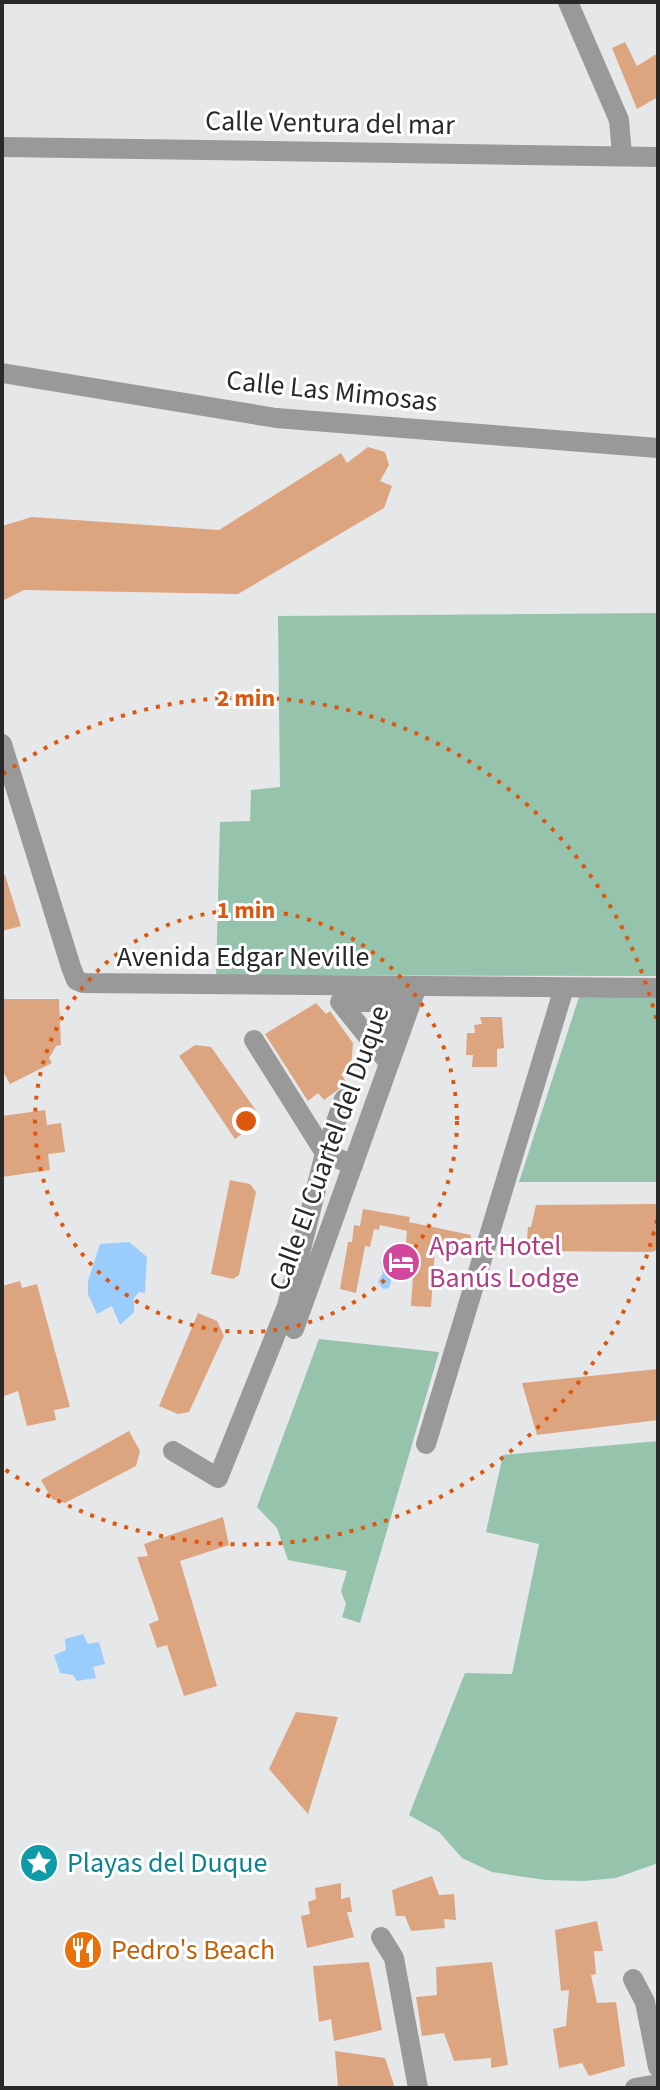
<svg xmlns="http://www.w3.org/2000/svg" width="660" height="2090" viewBox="0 0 660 2090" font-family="'Source Sans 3',sans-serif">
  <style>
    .green { fill: #95c3ac }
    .water { fill: #9acdfb }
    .building { fill: #dda57f }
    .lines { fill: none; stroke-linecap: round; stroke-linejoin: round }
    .minor { stroke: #9a9999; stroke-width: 20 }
    .ring { fill: none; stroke: #de570e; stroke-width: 4; stroke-dasharray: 4 8 }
    .labels { text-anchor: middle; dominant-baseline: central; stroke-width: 6; stroke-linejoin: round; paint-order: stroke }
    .street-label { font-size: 28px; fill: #29292a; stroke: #fff }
    .hotel-label { font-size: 28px; fill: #b23c85; stroke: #fff; text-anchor: start }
    .culture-label { font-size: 28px; fill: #0d838f; stroke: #fff; text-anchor: start }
    .food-label { font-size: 28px; fill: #c56008; stroke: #fff; text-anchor: start }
    .centre { fill: #de570e; stroke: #fff; stroke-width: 4 }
    .ring-label { font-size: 24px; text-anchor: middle; font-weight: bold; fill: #de570e; stroke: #fff; stroke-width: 6; stroke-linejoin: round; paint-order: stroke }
  </style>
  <rect width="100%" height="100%" fill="#e6e7e9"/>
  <g class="green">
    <polygon points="658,613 658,976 216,975 220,822 250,821 251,790 280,787 278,616"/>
    <polygon points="581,991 658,992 658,1182 519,1182"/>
    <polygon points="319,1339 439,1352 360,1623 342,1617 346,1604 341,1591 347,1571 288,1560 277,1528 257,1507"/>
    <polygon points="658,1441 658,1863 616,1878 584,1881 545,1880 492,1872 462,1858 439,1832 409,1815 465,1673 512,1674 539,1544 486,1532 503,1455"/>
  </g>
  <g class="water">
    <polygon points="129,1242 147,1257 145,1293 139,1292 134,1298 134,1312 120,1325 112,1306 97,1314 88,1294 88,1281 100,1244"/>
    <polygon points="390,1257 396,1265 389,1288 383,1289 378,1282 383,1273 380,1262"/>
    <polygon points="83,1634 88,1644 99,1642 105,1664 93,1667 96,1678 77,1681 73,1675 60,1673 54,1655 66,1650 65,1639"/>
  </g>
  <g class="building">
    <polygon points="625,42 637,66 658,53 658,97 637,109 612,48"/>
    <polygon points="368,447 385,452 389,465 380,481 392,486 384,508 238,594 24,590 2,601 2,526 32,517 219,530 341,453 347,463"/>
    <polygon points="5,875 21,926 2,931 2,876"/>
    <polygon points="2,999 59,999 61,1045 56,1046 49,1058 52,1063 10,1084 2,1070"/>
    <polygon points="316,1003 326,1014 330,1011 353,1043 351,1068 341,1074 347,1083 324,1100 318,1093 308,1101 265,1034"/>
    <polygon points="480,1017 502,1017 504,1048 497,1049 497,1067 472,1067 473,1055 466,1055 467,1033 475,1033 474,1025 482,1024"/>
    <polygon points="195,1045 211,1047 257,1112 252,1127 235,1139 179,1056"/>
    <polygon points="45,1110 47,1125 61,1123 65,1152 48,1154 50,1170 2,1177 2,1116"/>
    <polygon points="230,1180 250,1184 256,1192 239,1275 233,1279 211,1274"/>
    <polygon points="658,1204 658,1250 651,1252 526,1251 528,1227 531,1227 536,1205"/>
    <polygon points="363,1209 410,1217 409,1222 471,1235 468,1254 435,1248 431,1307 411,1306 415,1245 406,1243 407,1231 380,1225 379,1230 374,1229 370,1247 365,1246 356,1293 340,1289 348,1242 352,1242 354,1225 360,1226"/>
    <polygon points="20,1281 22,1288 37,1284 70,1407 54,1410 56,1420 27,1426 18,1391 4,1396 2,1388 2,1286"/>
    <polygon points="198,1313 217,1321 224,1336 189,1412 178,1414 159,1406"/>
    <polygon points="658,1369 658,1420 537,1435 522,1383"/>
    <polygon points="129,1431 140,1451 136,1466 65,1503 52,1499 41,1480"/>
    <polygon points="223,1517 229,1545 180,1561 217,1686 184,1696 167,1645 157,1648 149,1624 159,1620 137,1557 148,1556 144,1544"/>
    <polygon points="296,1712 338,1717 308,1814 269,1769"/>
    <polygon points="432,1876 439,1895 454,1894 456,1920 444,1919 445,1928 411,1931 405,1916 396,1916 392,1890"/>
    <polygon points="341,1883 341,1899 350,1897 352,1912 347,1912 354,1937 307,1948 301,1916 310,1914 308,1902 316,1899 315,1888"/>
    <polygon points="597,1921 603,1951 594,1951 596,1974 591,1975 597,2003 616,2002 625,2066 589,2076 582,2063 559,2068 553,2029 566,2026 569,1990 561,1991 555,1930"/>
    <polygon points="89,1932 99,1960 76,1966 67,1939"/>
    <polygon points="369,1962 382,2030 334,2041 331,2019 319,2022 313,1966"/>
    <polygon points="492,1962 508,2065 491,2068 491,2058 454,2061 444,2033 422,2036 416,1997 437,1995 436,1967"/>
    <polygon points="335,2051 385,2058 395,2088 338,2087"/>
  </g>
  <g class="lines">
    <g class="minor">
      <polyline points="568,2 619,120 622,155"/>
      <polyline points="2,147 658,157"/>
      <polyline points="2,373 276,418 658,448"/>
      <polyline points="2,744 71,967 76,980 83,983 658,988"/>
      <polyline points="254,1040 325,1153"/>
      <polyline points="377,1047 396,1002 340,1002 389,1063"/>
      <polyline points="325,1153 344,1099"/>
      <polyline points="294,1329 417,986"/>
      <polyline points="426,1444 564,988"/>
      <polyline points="173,1451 218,1478 287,1306 325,1153 353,1165"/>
      <polyline points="381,1937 394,1958 418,2088"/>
      <polyline points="633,1979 645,2002 658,2067"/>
      <polyline points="635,2088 658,2084"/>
    </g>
  </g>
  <g class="ring">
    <circle cx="246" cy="1121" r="211"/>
    <path d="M657 1220A423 423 0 0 1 3 1468M3 774A423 423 0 0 1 657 1022"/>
  </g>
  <defs>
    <symbol id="hotel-disc" viewBox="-11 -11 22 22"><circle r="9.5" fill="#d1479c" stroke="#fff"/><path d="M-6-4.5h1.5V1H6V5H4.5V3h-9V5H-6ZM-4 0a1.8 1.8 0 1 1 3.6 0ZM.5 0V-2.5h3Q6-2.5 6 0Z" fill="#fff"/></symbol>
    <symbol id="sight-disc" viewBox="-11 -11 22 22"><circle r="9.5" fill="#0f9aa8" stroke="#fff"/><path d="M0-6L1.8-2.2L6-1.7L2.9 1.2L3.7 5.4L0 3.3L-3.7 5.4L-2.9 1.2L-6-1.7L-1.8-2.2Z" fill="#fff"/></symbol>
    <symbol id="restaurant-disc" viewBox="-11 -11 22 22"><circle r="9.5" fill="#e8710a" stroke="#fff"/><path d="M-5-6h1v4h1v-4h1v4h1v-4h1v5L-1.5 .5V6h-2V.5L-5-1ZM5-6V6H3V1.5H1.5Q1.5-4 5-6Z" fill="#fff"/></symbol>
  </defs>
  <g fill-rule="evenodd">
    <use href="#hotel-disc" x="379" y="1240" width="44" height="44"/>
    <use href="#sight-disc" x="17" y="1841" width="44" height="44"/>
    <use href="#restaurant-disc" x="61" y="1928" width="44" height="44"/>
  </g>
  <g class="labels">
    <g class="street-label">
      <text transform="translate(330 123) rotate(1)">Calle Ventura del mar</text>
      <text transform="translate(332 391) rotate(6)">Calle Las Mimosas</text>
      <text x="243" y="957">Avenida Edgar Neville</text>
      <text transform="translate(329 1148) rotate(-70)">Calle El Cuartel del Duque</text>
    </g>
    <g class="hotel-label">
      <text x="429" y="1246">Apart Hotel<tspan x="429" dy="32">Banús Lodge</tspan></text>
    </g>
    <g class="culture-label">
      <text x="67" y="1863">Playas del Duque</text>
    </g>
    <g class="food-label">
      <text x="111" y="1950">Pedro's Beach</text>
    </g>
  </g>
  <circle cx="246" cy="1121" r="12" class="centre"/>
  <g class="ring-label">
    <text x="246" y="706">2 min</text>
    <text x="246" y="918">1 min</text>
  </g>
  <rect width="660" height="2090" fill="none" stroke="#29292a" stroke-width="8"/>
</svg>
